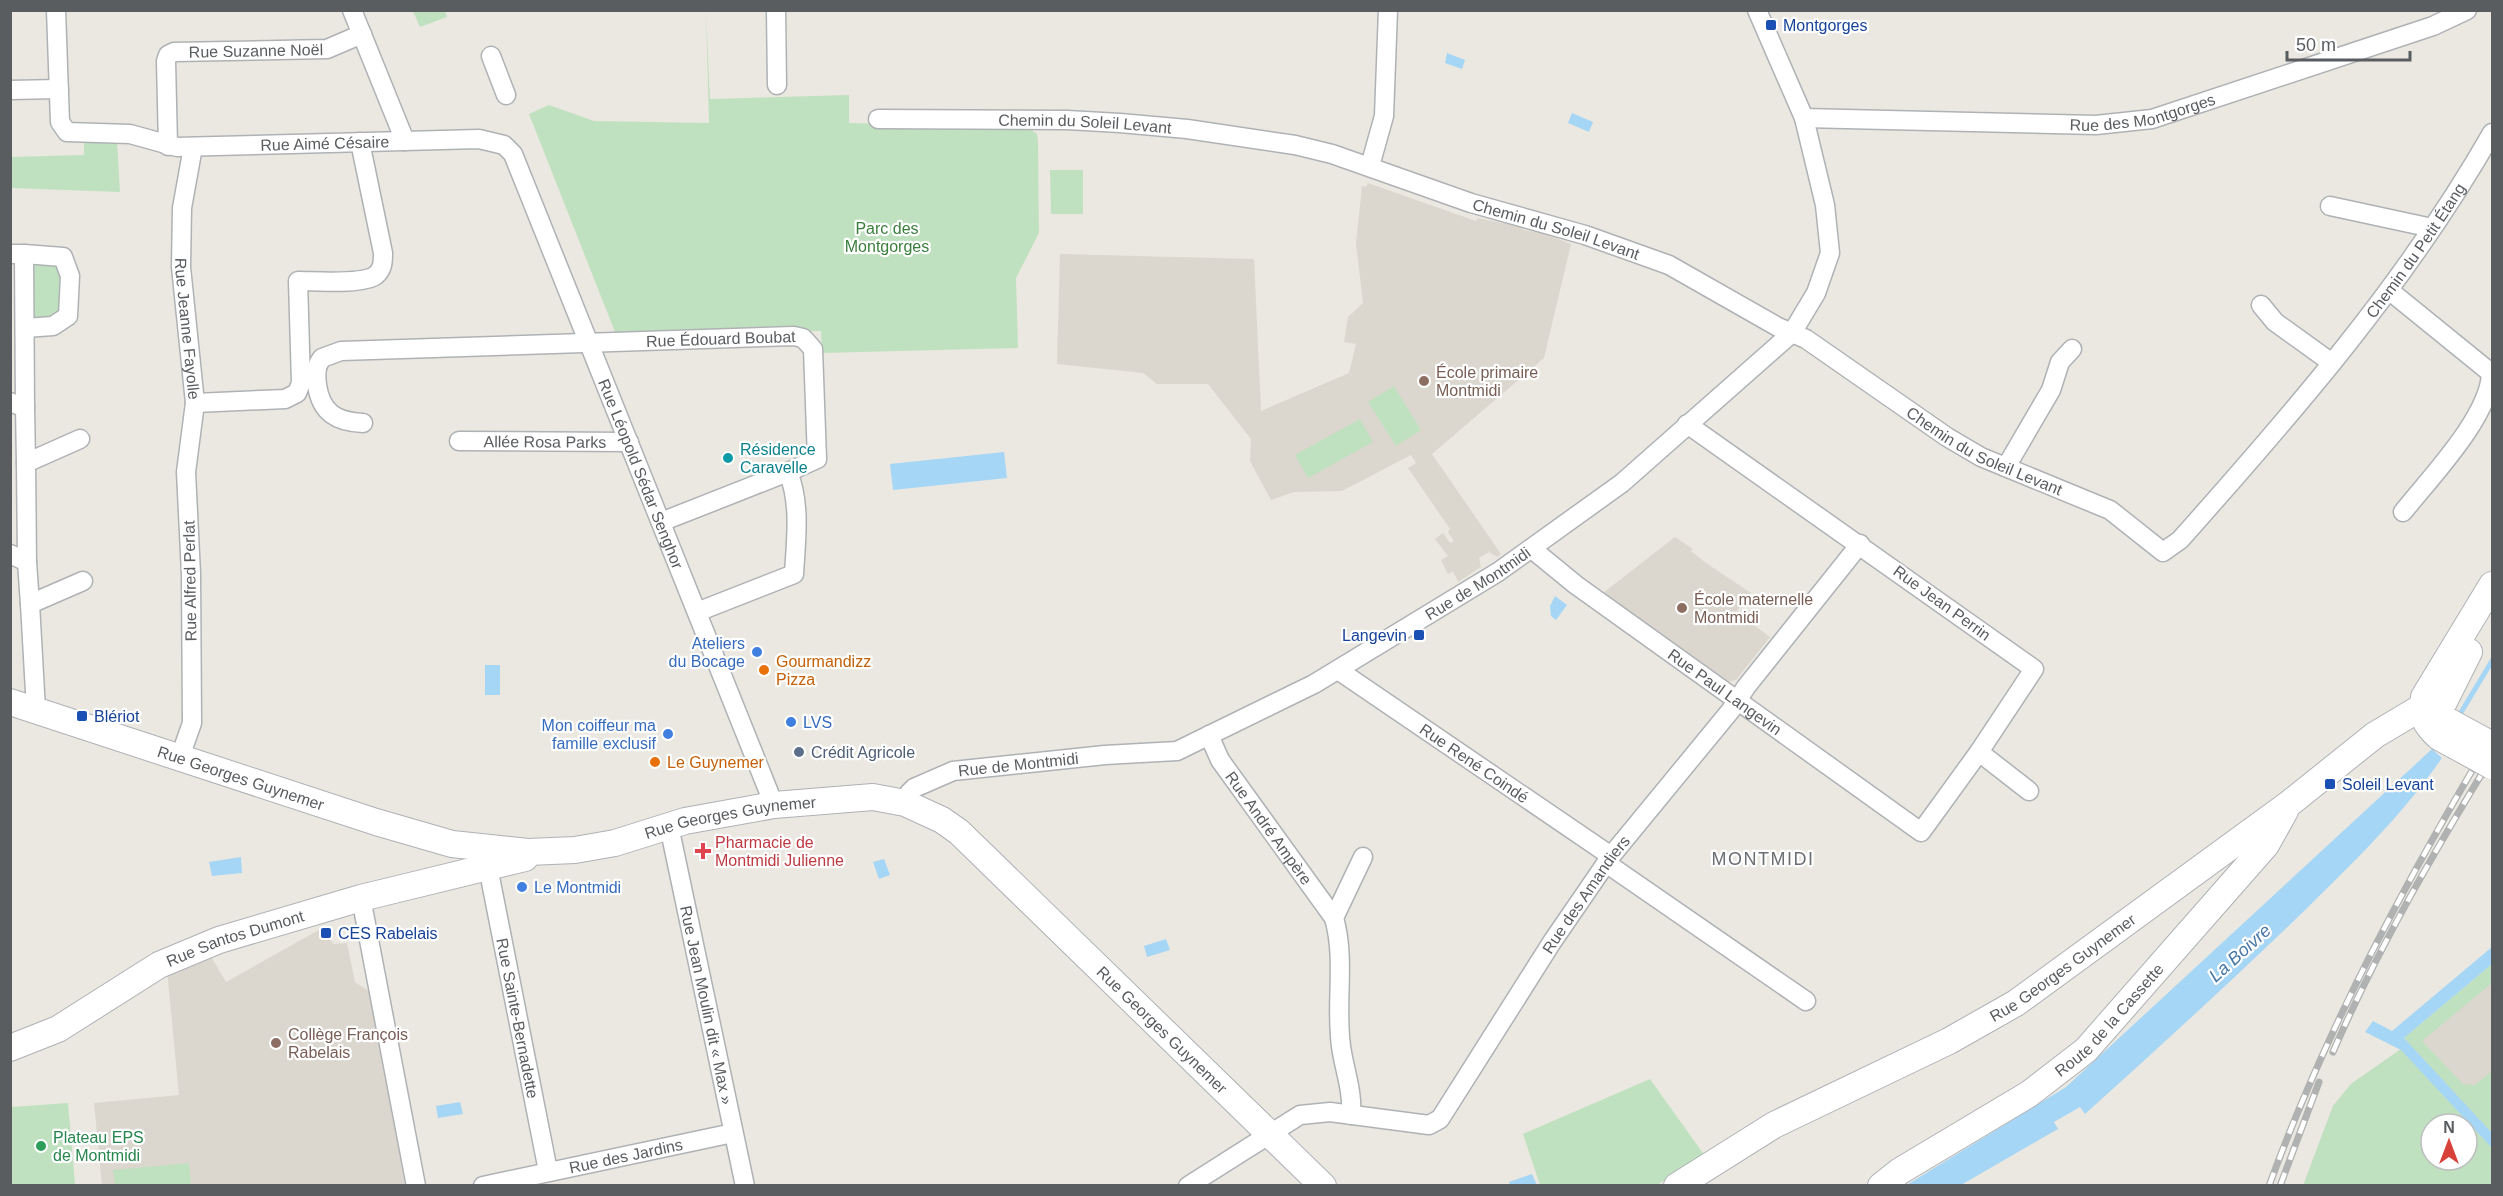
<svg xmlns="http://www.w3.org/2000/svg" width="2503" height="1196" viewBox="0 0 2503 1196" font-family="Arial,sans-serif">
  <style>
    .education { fill: #dbd7cf; fill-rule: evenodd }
    .green { fill: #c0e1bf; fill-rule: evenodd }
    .water { fill: #a6d6f6 }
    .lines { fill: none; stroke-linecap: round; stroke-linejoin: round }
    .stream { stroke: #a6d6f6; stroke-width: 5 }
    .street-casing { stroke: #afb2b5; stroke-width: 21 }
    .secondary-casing { stroke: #aeb1b5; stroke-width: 28 }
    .street { stroke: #fff; stroke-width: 18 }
    .secondary { stroke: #fff; stroke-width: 26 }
    .rail-casing { stroke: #b0b1b1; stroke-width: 7 }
    .rail { stroke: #fff; stroke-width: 4.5; stroke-dasharray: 14; stroke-linecap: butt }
    .secondary-bridge-casing { stroke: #aeb1b5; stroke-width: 28; stroke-linecap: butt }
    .secondary-bridge { stroke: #fff; stroke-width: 26 }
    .transit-dot { fill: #1a4fb4; stroke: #fff; stroke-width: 2 }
    .education-dot { fill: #8d6e63; stroke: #fff; stroke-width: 2 }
    .culture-dot { fill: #0f9aa8; stroke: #fff; stroke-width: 2 }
    .shop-dot { fill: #3f7fe0; stroke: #fff; stroke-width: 2 }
    .food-dot { fill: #e8710a; stroke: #fff; stroke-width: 2 }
    .service-dot { fill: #5c6f8a; stroke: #fff; stroke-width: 2 }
    .health-dot { fill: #e0444e; stroke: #fff; stroke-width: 2 }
    .leisure-dot { fill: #2e9e5b; stroke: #fff; stroke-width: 2 }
    .labels { text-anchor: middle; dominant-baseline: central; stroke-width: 4.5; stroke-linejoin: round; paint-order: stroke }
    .transit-label { font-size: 16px; fill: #164399; stroke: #fff; text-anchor: start }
    .street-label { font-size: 16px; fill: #5a5d60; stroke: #fff }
    .park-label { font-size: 16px; fill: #3b7e3c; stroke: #fff }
    .education-label { font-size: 16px; fill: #785e54; stroke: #fff; text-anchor: start }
    .culture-label { font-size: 16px; fill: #0d838f; stroke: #fff; text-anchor: start }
    .shop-label { font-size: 16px; fill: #366cbe; stroke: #fff; text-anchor: end }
    .food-label { font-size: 16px; fill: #c56008; stroke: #fff; text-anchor: start }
    .service-label { font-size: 16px; fill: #4e5e75; stroke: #fff; text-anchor: start }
    .health-label { font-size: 16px; fill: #be3a42; stroke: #fff; text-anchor: start }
    .leisure-label { font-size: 16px; fill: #27864d; stroke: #fff; text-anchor: start }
    .neighbourhood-label { font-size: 18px; letter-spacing: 1.5px; fill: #6b6f72; stroke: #fff }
    .water-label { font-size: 18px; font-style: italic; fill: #4678a6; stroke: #fff }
  </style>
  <rect width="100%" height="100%" fill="#ebe8e1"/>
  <g class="education">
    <polygon points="1368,183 1476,221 1477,218 1523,227 1523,230 1542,233 1571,244 1544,358 1432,454 1501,554 1497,557 1489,552 1479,558 1481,567 1458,582 1453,571 1448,574 1441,560 1448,556 1435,539 1443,533 1450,543 1454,541 1448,532 1450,529 1408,468 1416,463 1411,455 1342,491 1294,492 1271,500 1250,461 1251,439 1208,384 1157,384 1143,373 1057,364 1060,254 1254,259 1261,411 1349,373 1356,344 1344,342 1348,317 1363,303 1356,244 1362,186 1366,187"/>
    <polygon points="1675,537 1693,549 1691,551 1706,563 1751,593 1736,612 1770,637 1736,680 1727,682 1603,593"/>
    <polygon points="324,927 333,944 347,943 355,982 369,991 405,1185 102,1185 94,1103 179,1095 167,970 209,953 226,982"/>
    <path d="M2492,968V1185L2303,1186L2333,1106L2351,1084L2401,1049ZM2431,1124H2467V1160H2431Z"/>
  </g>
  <g class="green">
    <polygon points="413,11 445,11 447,17 420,27"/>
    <polygon points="706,11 710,99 849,95 849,123 1027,127 1037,134 1038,141 1039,233 1016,278 1018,348 822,353 821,331 617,337 529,114 549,105 594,121 709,123"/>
    <polygon points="117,141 120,192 11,188 11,157 84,155 84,142"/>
    <polygon points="1050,170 1083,170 1083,214 1051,214"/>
    <path d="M32,261H56L62,267L64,308C56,316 44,324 33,318Z"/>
    <polygon points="1394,386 1421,430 1396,446 1368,402"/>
    <polygon points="1360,419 1373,442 1308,478 1295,455"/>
    <polygon points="2492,964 2492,983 2422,1041 2463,1084 2475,1085 2492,1071 2492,1133 2404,1038"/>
    <path d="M2401,1049L2492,1148V1185L2303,1186L2333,1106L2351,1084ZM2431,1124H2467V1160H2431Z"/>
    <polygon points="1650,1079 1705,1156 1657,1185 1540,1185 1523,1134"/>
    <polygon points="68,1103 75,1185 11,1185 11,1107"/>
    <polygon points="189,1163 191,1185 115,1185 113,1170"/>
  </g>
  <g class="water">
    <polygon points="1447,53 1465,60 1462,69 1445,63"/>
    <polygon points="1572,113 1593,122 1589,132 1568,123"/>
    <polygon points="1004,452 1007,478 893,490 890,464"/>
    <polygon points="1555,596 1567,605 1556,620 1551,616 1550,606"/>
    <rect x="485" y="665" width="15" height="30"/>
    <path d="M2432,749L2442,758C2401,817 2353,863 2302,913C2231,982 2158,1048 2085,1114L2080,1107L2054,1122L2058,1129L1961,1185L1905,1186L2066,1087Z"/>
    <polygon points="241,857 242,873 212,876 209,862"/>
    <polygon points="884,859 890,875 879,879 873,862"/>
    <polygon points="1166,939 1170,950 1147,957 1144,946"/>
    <polygon points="2492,947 2492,964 2404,1038 2492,1133 2492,1148 2401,1050 2365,1032 2373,1021 2392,1031"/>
    <polygon points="460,1102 463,1114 438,1118 436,1106"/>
    <polygon points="1532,1174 1537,1185 1510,1185 1509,1182"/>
  </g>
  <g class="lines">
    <polyline class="stream" points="2457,719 2492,661"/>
    <defs>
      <g id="street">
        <path id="s1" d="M56,10L60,122L67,132L130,134L177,147L479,139L504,145L513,154L774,805"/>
        <polyline points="352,10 405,141"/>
        <polyline points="776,10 777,85"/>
        <polyline points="491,56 506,95"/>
        <polyline points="10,90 59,89"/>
        <path id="s2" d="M1804,118L2096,125L2152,119L2433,26L2467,10"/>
        <path id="s3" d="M878,119L1067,120L1120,123L1187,129L1295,145L1332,154L1471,203L1585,235L1669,265L1778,327L1806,339L1947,437L1981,457L2110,510L2163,552L2180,540C2294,412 2407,282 2492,133"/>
        <path id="s4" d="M168,146L166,61L168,55L174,52L327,49L362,34"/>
        <path id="s5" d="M193,147L182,208L181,267L195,403L285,399L297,393L301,383L298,281C316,281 363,285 376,275C383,269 383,261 383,253L360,142"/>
        <polyline points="1370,166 1384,116 1388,10"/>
        <polyline points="2330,206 2432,228"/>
        <polyline points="10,254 24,254 25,408"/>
        <polyline points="24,254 63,257 70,276 68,316 53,326 25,328"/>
        <path d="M2390,291L2491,373C2490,416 2430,478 2403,512"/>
        <polyline points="2261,305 2275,322 2332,363"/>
        <polyline points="10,402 25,408 26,463"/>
        <path id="s6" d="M363,423C337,422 321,413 317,385C316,375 315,367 322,358L341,351L794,336L803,338L813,349L817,459L788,472"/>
        <path id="s7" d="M459,441L629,442"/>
        <polyline points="2006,467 2051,390 2060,362 2072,349"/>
        <path d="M661,522L788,472C801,503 796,540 794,574L697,612"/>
        <path id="s8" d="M1532,549L1576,585L1921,832L1979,752L2034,669L1687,424"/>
        <polyline points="10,554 27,562 30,604"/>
        <polyline points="27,562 26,463 80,439"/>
        <path id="s9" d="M1338,670L1611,856"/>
        <polyline points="36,710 30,604 83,581"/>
        <path id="s10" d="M1209,735L1220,760L1334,918C1346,960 1335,1003 1341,1046C1344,1069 1353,1091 1351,1115"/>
        <polyline points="1979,752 2029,791"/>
        <polyline points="180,757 192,723 191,574 186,472 195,403"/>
        <path id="s11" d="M905,803L909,793L914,788L953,771L1105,755L1177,751L1314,684L1498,572L1622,483L1792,333L1816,293L1830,253L1825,205L1804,118L1757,10"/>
        <path id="s12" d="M669,826L745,1186"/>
        <polyline points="1606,863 1806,1001"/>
        <path id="s13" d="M488,867L548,1171"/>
        <polyline points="361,898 416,1186"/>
        <polyline points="1334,918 1363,857"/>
        <path id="s14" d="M483,1186L733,1133"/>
        <path id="s15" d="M1188,1186L1300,1115L1330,1112L1429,1125L1440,1119L1552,942L1611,856L1731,710L1746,687L1860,544"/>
      </g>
      <g id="secondary">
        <path id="s16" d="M10,702L376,822L452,844L528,852L575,850L615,843L685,821L774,805L873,797L905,803L942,820L959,832L1323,1186"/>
        <polyline points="2441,708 2469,652"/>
        <path d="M2439,737C2425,725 2420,715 2424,697L2492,585"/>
        <path id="s17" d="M10,1048L58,1029L159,965L219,940L361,898L525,858"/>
        <path id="s18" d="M1677,1186L1774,1125L1949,1041L2016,1003L2290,803L2375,735L2422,707"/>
        <path id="s19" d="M1881,1186L1900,1171L2029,1094L2086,1050L2266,845L2285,811"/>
      </g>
    </defs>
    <use href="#street" class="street-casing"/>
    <use href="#secondary" class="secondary-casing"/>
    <use href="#street" class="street"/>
    <use href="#secondary" class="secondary"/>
    <defs>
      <g id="rail">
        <path d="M2333,1052C2377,950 2434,852 2492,757"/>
        <path d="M2269,1186C2327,1027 2406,881 2492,737"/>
        <polyline points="2280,1186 2319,1082"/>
      </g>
    </defs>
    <use href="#rail" class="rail-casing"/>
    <use href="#rail" class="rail"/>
    <defs>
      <g id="secondary-bridge">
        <polyline points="2448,721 2492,745"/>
        <polyline points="2439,737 2492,766"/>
      </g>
    </defs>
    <use href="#secondary-bridge" class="secondary-bridge-casing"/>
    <use href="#secondary-bridge" class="secondary-bridge"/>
  </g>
  <g class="transit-dot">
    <rect x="1765" y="19" width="12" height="12" rx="3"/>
    <rect x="1413" y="629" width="12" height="12" rx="3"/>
    <rect x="76" y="710" width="12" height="12" rx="3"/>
    <rect x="2324" y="778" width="12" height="12" rx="3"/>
    <rect x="320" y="927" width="12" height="12" rx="3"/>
  </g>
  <g class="education-dot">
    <circle cx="1424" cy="381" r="6"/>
    <circle cx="1682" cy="608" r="6"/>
    <circle cx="276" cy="1043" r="6"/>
  </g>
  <circle class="culture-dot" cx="728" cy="458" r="6"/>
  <g class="shop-dot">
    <circle cx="757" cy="652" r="6"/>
    <circle cx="791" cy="722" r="6"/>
    <circle cx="668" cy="734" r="6"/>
    <circle cx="522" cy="887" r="6"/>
  </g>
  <g class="food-dot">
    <circle cx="764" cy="670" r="6"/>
    <circle cx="655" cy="762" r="6"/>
  </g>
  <circle class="service-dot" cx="799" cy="752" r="6"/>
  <path class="health-dot" d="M700 842h6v6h6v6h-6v6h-6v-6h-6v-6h6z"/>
  <circle class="leisure-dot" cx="41" cy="1146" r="6"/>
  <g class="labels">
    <g class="transit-label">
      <text x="1783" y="25">Montgorges</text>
      <text x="1407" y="635" text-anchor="end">Langevin</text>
      <text x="94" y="716">Blériot</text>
      <text x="2342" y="784">Soleil Levant</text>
      <text x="338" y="933">CES Rabelais</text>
    </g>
    <g class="street-label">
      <text stroke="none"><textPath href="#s4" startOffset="180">Rue Suzanne Noël</textPath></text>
      <text stroke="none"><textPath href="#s2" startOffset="340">Rue des Montgorges</textPath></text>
      <text stroke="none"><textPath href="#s3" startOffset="207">Chemin du Soleil Levant</textPath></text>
      <text stroke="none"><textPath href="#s1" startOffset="384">Rue Aimé Césaire</textPath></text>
      <text stroke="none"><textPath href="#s3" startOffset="693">Chemin du Soleil Levant</textPath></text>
      <text stroke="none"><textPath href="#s3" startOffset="1780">Chemin du Petit Étang</textPath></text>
      <text stroke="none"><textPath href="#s5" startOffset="183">Rue Jeanne Fayolle</textPath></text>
      <text stroke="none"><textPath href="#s6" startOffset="495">Rue Édouard Boubat</textPath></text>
      <text stroke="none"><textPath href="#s7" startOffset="86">Allée Rosa Parks</textPath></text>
      <text stroke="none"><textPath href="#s3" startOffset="1179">Chemin du Soleil Levant</textPath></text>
      <text stroke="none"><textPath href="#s1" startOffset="921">Rue Léopold Sédar Senghor</textPath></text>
      <text transform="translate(190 581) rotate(-91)">Rue Alfred Perlat</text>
      <text stroke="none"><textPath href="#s11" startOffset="630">Rue de Montmidi</textPath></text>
      <text transform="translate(1942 603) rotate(36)">Rue Jean Perrin</text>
      <text stroke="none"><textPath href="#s8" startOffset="240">Rue Paul Langevin</textPath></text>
      <text stroke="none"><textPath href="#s9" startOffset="165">Rue René Coindé</textPath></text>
      <text stroke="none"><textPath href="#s11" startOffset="126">Rue de Montmidi</textPath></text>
      <text stroke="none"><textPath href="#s16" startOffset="243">Rue Georges Guynemer</textPath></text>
      <text stroke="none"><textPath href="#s16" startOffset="747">Rue Georges Guynemer</textPath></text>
      <text stroke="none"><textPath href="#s10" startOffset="111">Rue André Ampère</textPath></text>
      <text stroke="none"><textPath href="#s15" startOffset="543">Rue des Amandiers</textPath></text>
      <text stroke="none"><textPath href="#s17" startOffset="252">Rue Santos Dumont</textPath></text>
      <text stroke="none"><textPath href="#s18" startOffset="444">Rue Georges Guynemer</textPath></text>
      <text stroke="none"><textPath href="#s12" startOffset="183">Rue Jean Moulin dit « Max »</textPath></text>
      <text stroke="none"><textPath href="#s13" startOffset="154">Rue Sainte-Bernadette</textPath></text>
      <text stroke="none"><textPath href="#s19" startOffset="284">Route de la Cassette</textPath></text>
      <text stroke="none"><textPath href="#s16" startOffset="1269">Rue Georges Guynemer</textPath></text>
      <text stroke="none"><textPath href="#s14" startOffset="146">Rue des Jardins</textPath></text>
    </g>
    <g class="park-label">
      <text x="887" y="228">Parc des<tspan x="887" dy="18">Montgorges</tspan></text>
    </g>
    <g class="education-label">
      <text x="1436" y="372">École primaire<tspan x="1436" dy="18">Montmidi</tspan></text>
      <text x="1694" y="599">École maternelle<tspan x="1694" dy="18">Montmidi</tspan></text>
      <text x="288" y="1034">Collège François<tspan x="288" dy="18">Rabelais</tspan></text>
    </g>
    <g class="culture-label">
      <text x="740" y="449">Résidence<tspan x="740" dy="18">Caravelle</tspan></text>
    </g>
    <g class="shop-label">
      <text x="745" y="643">Ateliers<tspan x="745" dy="18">du Bocage</tspan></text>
      <text x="803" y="722" text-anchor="start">LVS</text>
      <text x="656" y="725">Mon coiffeur ma<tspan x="656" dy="18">famille exclusif</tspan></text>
      <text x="534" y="887" text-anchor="start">Le Montmidi</text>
    </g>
    <g class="food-label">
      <text x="776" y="661">Gourmandizz<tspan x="776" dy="18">Pizza</tspan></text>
      <text x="667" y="762">Le Guynemer</text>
    </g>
    <g class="service-label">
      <text x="811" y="752">Crédit Agricole</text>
    </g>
    <g class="health-label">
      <text x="715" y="842">Pharmacie de<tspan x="715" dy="18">Montmidi Julienne</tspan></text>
    </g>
    <g class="leisure-label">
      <text x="53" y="1137">Plateau EPS<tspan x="53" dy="18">de Montmidi</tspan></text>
    </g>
    <g class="neighbourhood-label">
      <text x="1763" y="859">MONTMIDI</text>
    </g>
    <g class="water-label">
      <text transform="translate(2240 953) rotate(-42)">La Boivre</text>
    </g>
  </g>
  <rect width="2503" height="1196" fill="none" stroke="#5a5d60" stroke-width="24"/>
  <g transform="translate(2449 1142)"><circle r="28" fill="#ffffff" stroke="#bdbebf" stroke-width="1.5"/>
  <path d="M0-4.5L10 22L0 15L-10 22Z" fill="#d8413a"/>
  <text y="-9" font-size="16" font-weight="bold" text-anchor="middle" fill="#5a5d60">N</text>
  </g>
  <path d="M2287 51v9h123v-9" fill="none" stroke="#5a5d60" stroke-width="3"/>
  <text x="2296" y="51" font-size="18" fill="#5a5d60" stroke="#ffffff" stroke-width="4.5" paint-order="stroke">50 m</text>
</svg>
